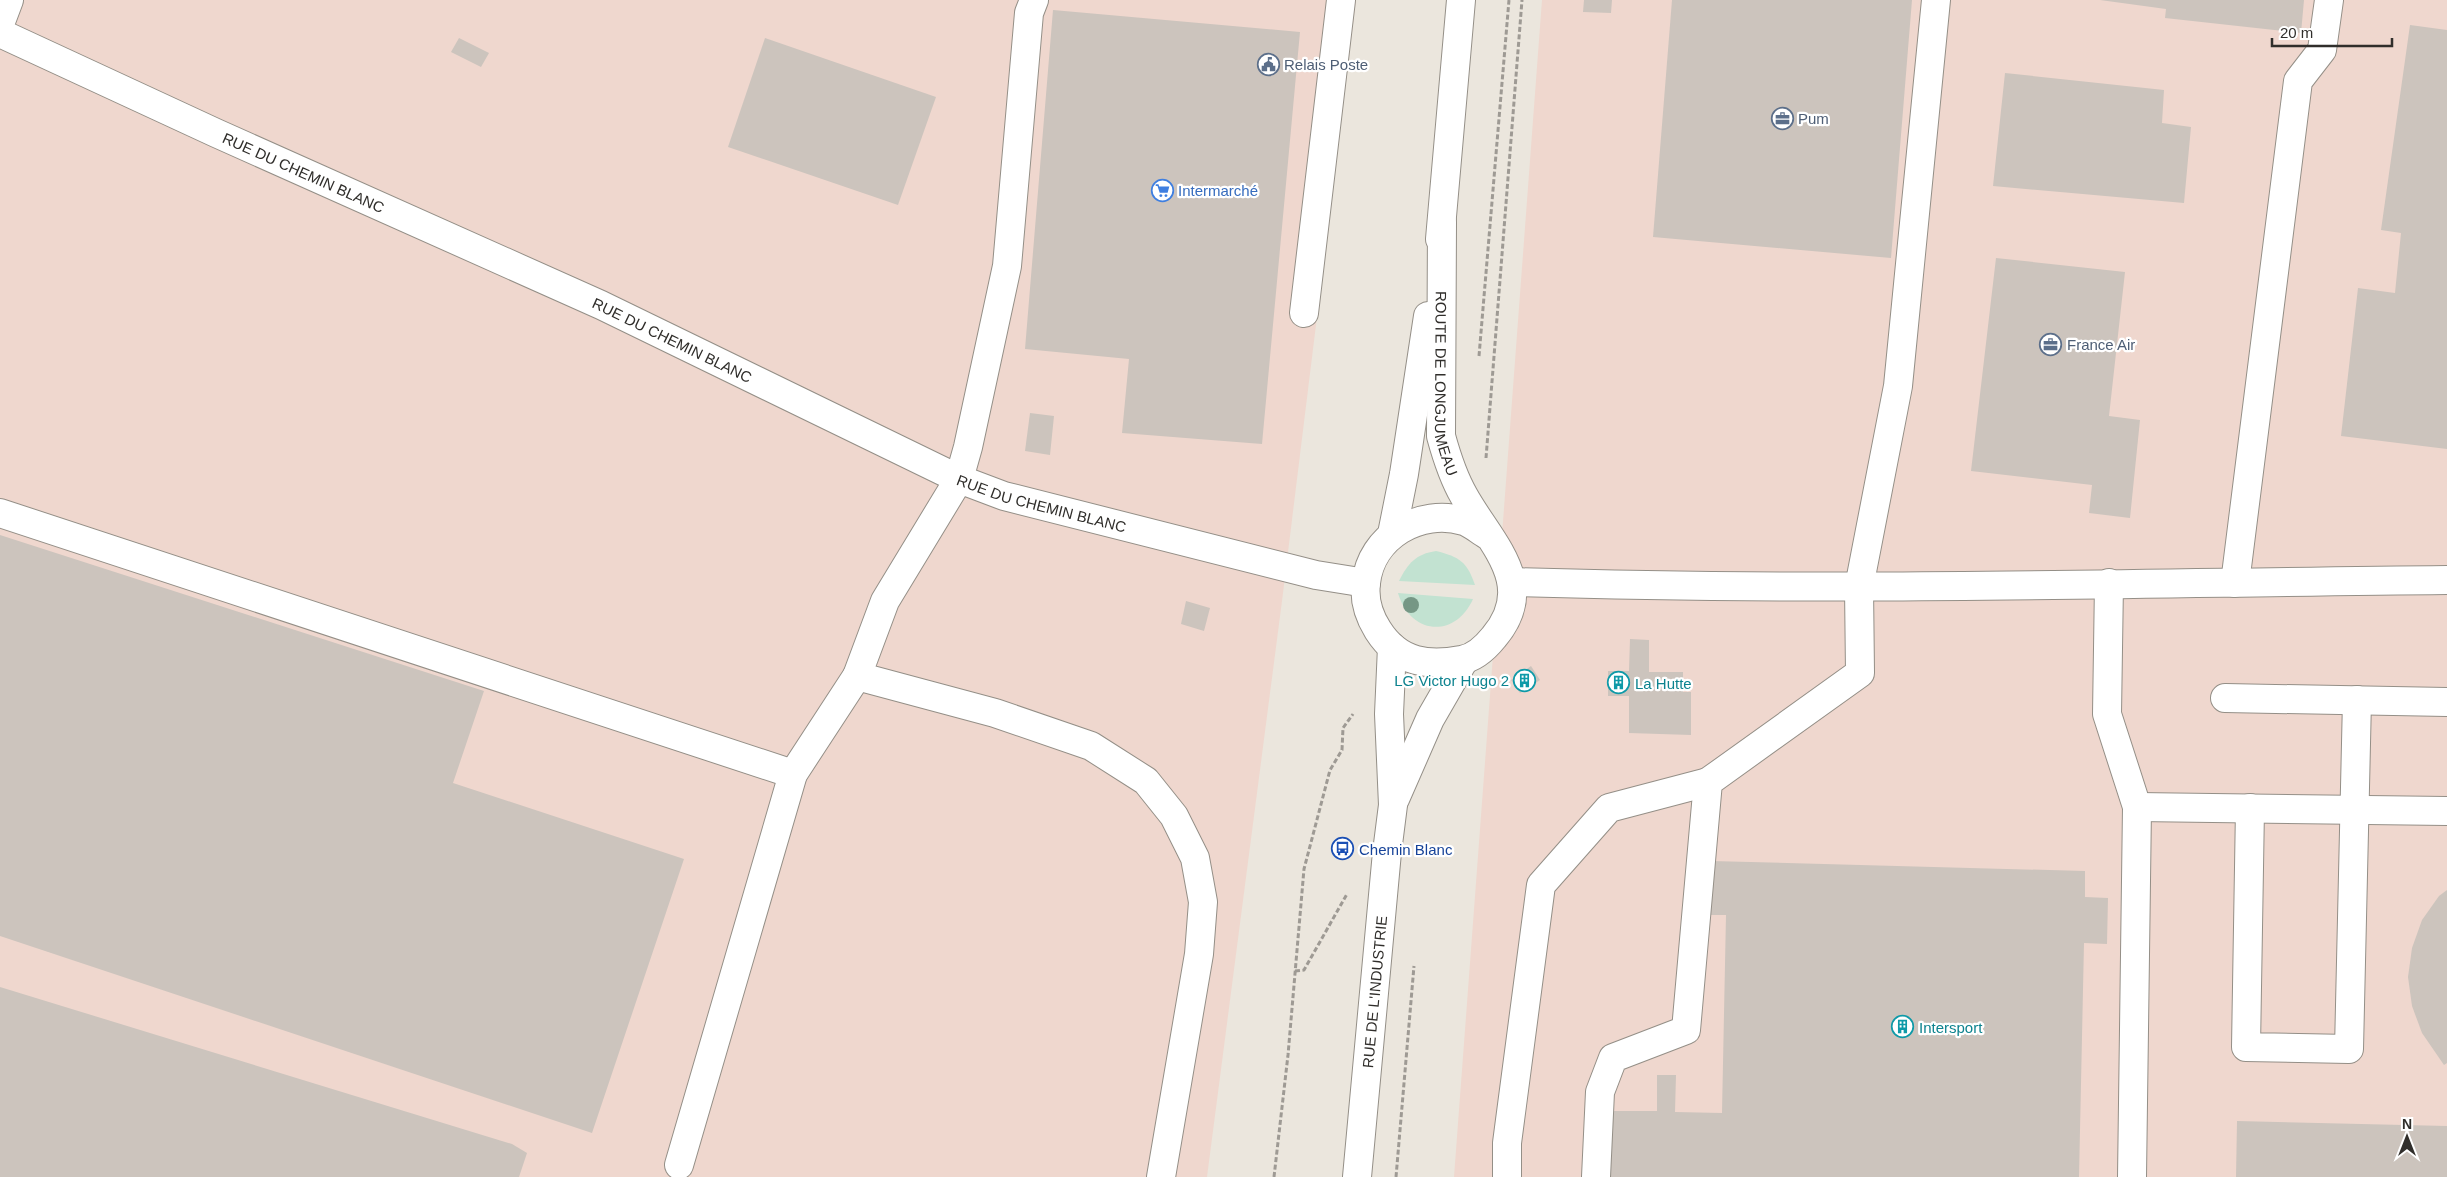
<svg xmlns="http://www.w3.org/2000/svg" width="2447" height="1177" viewBox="0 0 2447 1177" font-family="Arial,sans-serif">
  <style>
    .industrial { fill: #efd7ce }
    .green { fill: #c2e2d1 }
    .building { fill: #ccc4bd }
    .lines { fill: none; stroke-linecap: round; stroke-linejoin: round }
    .minor-casing { stroke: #948f87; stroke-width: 30 }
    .path { stroke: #9e9a94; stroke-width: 3; stroke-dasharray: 5 2.5; stroke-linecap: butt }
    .minor { stroke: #fff; stroke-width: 28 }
    .tree { fill: #769785 }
    .labels { text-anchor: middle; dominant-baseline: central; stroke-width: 4.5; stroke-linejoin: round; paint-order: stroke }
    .service-label { font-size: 15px; fill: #4e5e75; stroke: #fff; text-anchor: start }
    .street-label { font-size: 15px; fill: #302e2b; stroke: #fff }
    .shop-label { font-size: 15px; fill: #366cbe; stroke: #fff; text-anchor: start }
    .culture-label { font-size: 15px; fill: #0d838f; stroke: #fff; text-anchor: start }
    .transit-label { font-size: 15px; fill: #164399; stroke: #fff; text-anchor: start }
  </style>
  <rect width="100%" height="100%" fill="#ebe6dd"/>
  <g class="industrial">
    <polygon points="0,0 1356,0 1282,601 1207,1177 0,1177"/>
    <polygon points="1542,0 2447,0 2447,1177 1454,1177"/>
  </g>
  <g class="green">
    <path d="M1436,551C1460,557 1467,562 1475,585L1399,581C1408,563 1416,554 1436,551Z"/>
    <path d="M1398,593L1473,599C1455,639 1410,635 1398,593Z"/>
  </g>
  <g class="building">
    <polygon points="1584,0 1612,0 1611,13 1583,12"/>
    <polygon points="1672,0 1912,0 1891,258 1653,237"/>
    <polygon points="2100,0 2304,0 2301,33 2165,18 2166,9"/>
    <polygon points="1053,10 1300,32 1262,444 1122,433 1129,359 1025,349"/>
    <polygon points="2410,25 2447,30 2447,449 2341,436 2358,288 2395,293 2401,233 2381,230"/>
    <polygon points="459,38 489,53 481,67 451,52"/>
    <polygon points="765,38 936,97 898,205 728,147"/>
    <polygon points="2005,73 2164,90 2162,123 2191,127 2184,203 1993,186"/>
    <polygon points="1996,258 2125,272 2109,416 2140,420 2130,518 2089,513 2092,485 1971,471"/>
    <polygon points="1030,413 1054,416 1050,455 1025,451"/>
    <polygon points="0,535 484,691 453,783 684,859 592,1133 0,936"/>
    <polygon points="1186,601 1210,608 1204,631 1181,624"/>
    <polygon points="1630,639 1649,640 1649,672 1683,672 1683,692 1691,692 1691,735 1629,733 1629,696 1608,696 1608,671 1629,671"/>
    <polygon points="1531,666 1540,680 1520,693 1511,680"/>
    <polygon points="1711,861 2085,871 2085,897 2108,898 2107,944 2084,943 2079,1177 1608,1177 1610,1111 1657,1111 1657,1075 1676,1075 1675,1112 1722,1113 1726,915 1710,915"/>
    <polygon points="2447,890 2447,1063 2444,1065 2422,1033 2412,1006 2408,977 2412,948 2422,920 2439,896"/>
    <polygon points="0,987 512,1144 527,1153 519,1177 0,1177"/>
    <polygon points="2237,1121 2447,1126 2447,1177 2236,1177"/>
  </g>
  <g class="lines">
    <defs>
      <g id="minor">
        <polyline points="1034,0 1029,13 1007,266 968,447 959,479 885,601 857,676 995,713 1091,746 1146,781 1174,816 1195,858 1203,902 1199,954 1161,1177"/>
        <polyline points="0,24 9,0"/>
        <path id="s1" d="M0,33L216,133L601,305L959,479L1004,496L1316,575L1366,583"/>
        <path id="s2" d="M1442,222L1441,436C1447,458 1453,477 1464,496C1490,543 1539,584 1494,637C1486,647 1474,658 1461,660C1445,663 1431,664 1416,660C1385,652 1362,614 1366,583C1371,536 1420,508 1464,521C1472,524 1480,531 1487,535"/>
        <polyline points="1440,239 1461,0"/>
        <polyline points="1304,313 1341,0"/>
        <polyline points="0,513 793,774"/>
        <polyline points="1392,534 1404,474 1428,316"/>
        <path d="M1513,582C1824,592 2136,583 2447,580"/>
        <polyline points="2109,583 2107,714 2137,807 2132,1177"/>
        <polyline points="2235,583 2298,81 2322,50 2329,0"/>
        <polyline points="2225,698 2447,702"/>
        <polyline points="1395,799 1430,719 1464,660"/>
        <polyline points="2137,807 2447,811"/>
        <polyline points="2250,808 2246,1047 2349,1049 2357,700"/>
        <polyline points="679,1165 793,774 857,676"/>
        <path id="s3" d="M1357,1177L1387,852L1393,805L1389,714L1392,647"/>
        <polyline points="1507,1177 1507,1143 1541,885 1609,808 1708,782"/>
        <polyline points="1596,1177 1600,1092 1613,1058 1686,1030 1708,782 1860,673 1859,587 1898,386 1936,0"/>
      </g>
    </defs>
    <use href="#minor" class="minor-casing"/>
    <g class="path">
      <polyline points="1479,356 1509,0"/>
      <polyline points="1486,458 1522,0"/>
      <polyline points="1295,971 1304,970 1347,894"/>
      <polyline points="1274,1177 1288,1055 1304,869 1330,770 1342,750 1343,728 1353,714"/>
      <polyline points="1396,1177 1414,966"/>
    </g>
    <use href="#minor" class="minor"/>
  </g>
  <circle class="tree" cx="1411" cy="605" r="8"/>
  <defs>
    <symbol id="civic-ring" viewBox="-11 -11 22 22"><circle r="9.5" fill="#fff" stroke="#5c6f8a" stroke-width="1.5"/><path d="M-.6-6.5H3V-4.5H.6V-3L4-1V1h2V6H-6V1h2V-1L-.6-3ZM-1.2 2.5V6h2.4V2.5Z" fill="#5c6f8a"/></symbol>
    <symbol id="office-ring" viewBox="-11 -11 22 22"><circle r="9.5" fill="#fff" stroke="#5c6f8a" stroke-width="1.5"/><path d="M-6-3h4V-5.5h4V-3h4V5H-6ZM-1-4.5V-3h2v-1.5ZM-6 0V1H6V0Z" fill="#5c6f8a"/></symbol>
    <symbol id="supermarket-ring" viewBox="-11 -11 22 22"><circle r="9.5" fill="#fff" stroke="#3f7fe0" stroke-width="1.5"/><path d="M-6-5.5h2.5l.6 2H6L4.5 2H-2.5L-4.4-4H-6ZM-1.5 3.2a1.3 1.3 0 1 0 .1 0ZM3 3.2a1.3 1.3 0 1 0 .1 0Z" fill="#3f7fe0"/></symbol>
    <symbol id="building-ring" viewBox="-11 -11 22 22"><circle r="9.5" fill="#fff" stroke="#0f9aa8" stroke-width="1.5"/><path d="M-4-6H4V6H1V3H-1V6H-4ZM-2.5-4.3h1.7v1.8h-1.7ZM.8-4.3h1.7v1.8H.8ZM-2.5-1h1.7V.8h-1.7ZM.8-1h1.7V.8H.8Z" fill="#0f9aa8"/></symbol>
    <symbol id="bus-ring" viewBox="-11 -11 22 22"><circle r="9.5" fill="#fff" stroke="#1a4fb4" stroke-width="1.5"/><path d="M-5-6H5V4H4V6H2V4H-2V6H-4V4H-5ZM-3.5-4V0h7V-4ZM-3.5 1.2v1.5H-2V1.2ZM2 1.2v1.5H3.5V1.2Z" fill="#1a4fb4"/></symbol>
  </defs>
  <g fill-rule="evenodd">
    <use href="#civic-ring" x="1256" y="52" width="25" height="25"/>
    <use href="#office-ring" x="1770" y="106" width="25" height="25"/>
    <use href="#supermarket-ring" x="1150" y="178" width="25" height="25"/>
    <use href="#office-ring" x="2038" y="332" width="25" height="25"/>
    <use href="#building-ring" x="1512" y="668" width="25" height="25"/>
    <use href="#building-ring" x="1606" y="670" width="25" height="25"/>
    <use href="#bus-ring" x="1330" y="836" width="25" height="25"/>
    <use href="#building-ring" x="1890" y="1014" width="25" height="25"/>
  </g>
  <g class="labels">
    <g class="service-label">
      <text x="1284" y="64">Relais Poste</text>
      <text x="1798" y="118">Pum</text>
      <text x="2067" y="344">France Air</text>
    </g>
    <g class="street-label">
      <text stroke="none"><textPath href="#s1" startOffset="334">RUE DU CHEMIN BLANC</textPath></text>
      <text stroke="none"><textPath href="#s1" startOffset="739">RUE DU CHEMIN BLANC</textPath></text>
      <text stroke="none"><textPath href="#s2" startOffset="162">ROUTE DE LONGJUMEAU</textPath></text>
      <text stroke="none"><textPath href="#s1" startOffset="1144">RUE DU CHEMIN BLANC</textPath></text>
      <text stroke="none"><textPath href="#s3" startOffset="186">RUE DE L'INDUSTRIE</textPath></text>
    </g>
    <g class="shop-label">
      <text x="1178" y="190">Intermarché</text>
    </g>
    <g class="culture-label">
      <text x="1509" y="680" text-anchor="end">LG Victor Hugo 2</text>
      <text x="1635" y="683">La Hutte</text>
      <text x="1919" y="1027">Intersport</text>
    </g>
    <g class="transit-label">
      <text x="1359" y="849">Chemin Blanc</text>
    </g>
  </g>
  <g transform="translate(2407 1137)" stroke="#ffffff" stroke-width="4" paint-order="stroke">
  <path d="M0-4L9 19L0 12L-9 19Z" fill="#302e2b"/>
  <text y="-8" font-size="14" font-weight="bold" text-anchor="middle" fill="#302e2b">N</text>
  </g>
  <path d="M2272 38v8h120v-8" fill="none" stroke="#302e2b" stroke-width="2.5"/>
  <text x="2280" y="38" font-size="15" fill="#302e2b" stroke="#ffffff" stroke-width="4" paint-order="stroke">20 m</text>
</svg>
